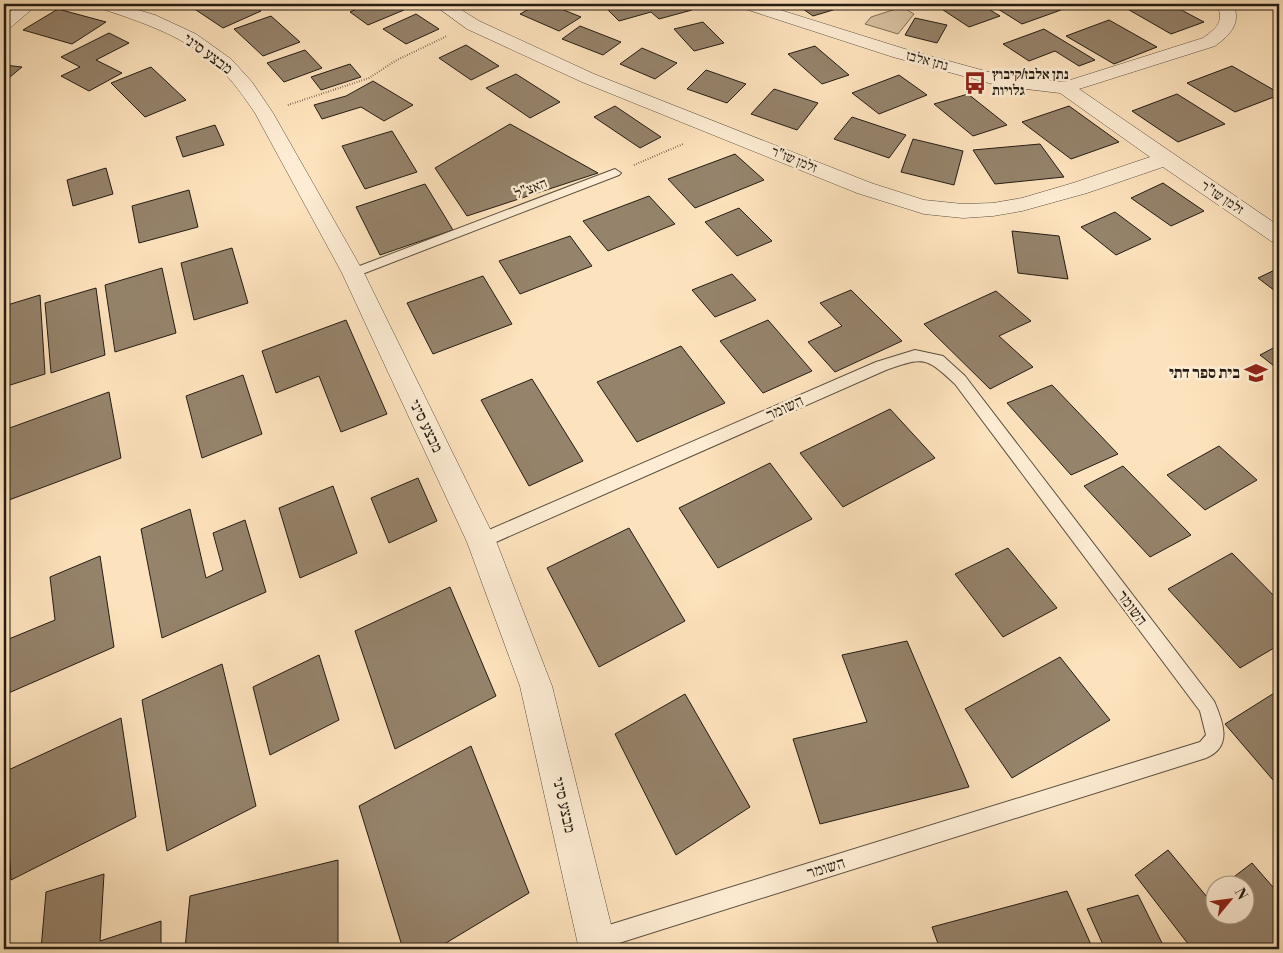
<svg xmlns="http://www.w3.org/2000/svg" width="1283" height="953" viewBox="0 0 1283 953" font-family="'Libre Bodoni','Frank Ruhl Libre',serif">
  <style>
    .green { fill: #d8c1a0; stroke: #7e6e5a }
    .building { fill: #95836b; stroke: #241c13 }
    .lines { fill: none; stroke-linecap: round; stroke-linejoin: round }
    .lane-casing { stroke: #5a4e3e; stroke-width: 2 }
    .street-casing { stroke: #5a4e3e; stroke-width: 1 }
    .path { stroke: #241c13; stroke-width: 2; stroke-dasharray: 0.5 2; stroke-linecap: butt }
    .lane { fill: #feedd4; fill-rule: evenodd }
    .street { fill: #feedd4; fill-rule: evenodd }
    .labels { text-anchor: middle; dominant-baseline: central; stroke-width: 5; stroke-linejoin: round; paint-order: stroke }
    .far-street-label { font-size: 14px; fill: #241c13; stroke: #feedd4 }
    .far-poi-label { font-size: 14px; font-weight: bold; fill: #241c13; stroke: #feedd4; text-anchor: start }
    .street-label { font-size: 16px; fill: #241c13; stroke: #feedd4 }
    .poi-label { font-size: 16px; font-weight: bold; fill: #241c13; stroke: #feedd4; text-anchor: end }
  </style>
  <rect width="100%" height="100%" fill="#fde3bd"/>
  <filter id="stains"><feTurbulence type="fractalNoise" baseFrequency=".004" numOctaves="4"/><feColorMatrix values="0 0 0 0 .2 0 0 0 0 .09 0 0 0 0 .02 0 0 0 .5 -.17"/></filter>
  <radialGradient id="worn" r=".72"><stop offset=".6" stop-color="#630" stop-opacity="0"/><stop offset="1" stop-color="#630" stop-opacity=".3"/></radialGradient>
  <polygon class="green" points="902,7 914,14 898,34 865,24 871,17"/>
  <g class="building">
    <polygon points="187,4 249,4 261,11 223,28"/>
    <polygon points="369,4 394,4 404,10 368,25 350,12"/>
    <polygon points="538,4 549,4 581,17 559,31 520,14"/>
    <polygon points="602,4 685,4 692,10 659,19 651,12 619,21"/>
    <polygon points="796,4 853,4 813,16"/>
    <polygon points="934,4 980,4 1000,16 969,27"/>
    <polygon points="990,4 1049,4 1061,10 1022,24"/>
    <polygon points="1134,4 1170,4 1204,22 1171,34 1124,7"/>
    <polygon points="58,9 106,22 72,44 23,30"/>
    <polygon points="416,14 439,29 406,44 383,29"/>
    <polygon points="271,16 300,42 263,56 234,29"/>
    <polygon points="915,18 947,25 937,43 905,35"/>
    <polygon points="1109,20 1157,47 1114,64 1066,36"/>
    <polygon points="703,22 724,43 694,51 674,29"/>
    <polygon points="580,26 621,42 603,55 562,39"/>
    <polygon points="1044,29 1095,60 1079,66 1055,51 1029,61 1003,44"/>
    <polygon points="109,33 129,43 96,60 122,73 89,91 61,76 80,67 61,57"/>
    <polygon points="466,45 499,66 471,80 439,58"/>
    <polygon points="815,46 849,75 822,84 788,54"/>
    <polygon points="642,48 677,63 655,79 620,64"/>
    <polygon points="305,50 322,68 284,82 267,63"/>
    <polygon points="350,64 361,77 321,90 311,77"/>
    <polygon points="4,65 22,67 4,82"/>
    <polygon points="1232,66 1279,93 1279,95 1235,112 1187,83"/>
    <polygon points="151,67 186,100 145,117 111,83"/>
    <polygon points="706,70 746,84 727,103 687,89"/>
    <polygon points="516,74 560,102 530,118 486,88"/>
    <polygon points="899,75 927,95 879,114 852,93"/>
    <polygon points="373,81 413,105 384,121 361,107 322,119 314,105 346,96"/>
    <polygon points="774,89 818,103 797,130 751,114"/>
    <polygon points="968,94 1007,125 973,136 934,104"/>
    <polygon points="1177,94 1225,124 1178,142 1132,111"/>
    <polygon points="615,106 661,137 640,148 594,117"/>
    <polygon points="1069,106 1119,142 1071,159 1022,122"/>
    <polygon points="852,117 906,135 889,158 834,139"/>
    <polygon points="510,124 598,173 467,216 435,168"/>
    <polygon points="215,125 224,145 183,157 176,137"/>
    <polygon points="392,131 417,172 365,189 342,146"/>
    <polygon points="913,139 963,151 954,185 901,172"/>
    <polygon points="1040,144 1064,177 995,184 973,150"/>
    <polygon points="735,154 764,180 695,208 668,179"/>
    <polygon points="106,168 113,194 73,206 67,180"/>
    <polygon points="1163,183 1204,211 1171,226 1131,198"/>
    <polygon points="425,184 453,230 380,255 356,207"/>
    <polygon points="189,190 198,227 139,243 132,206"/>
    <polygon points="649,196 675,224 608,251 583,221"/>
    <polygon points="739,208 772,241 737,256 705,222"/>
    <polygon points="1115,212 1151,239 1116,255 1081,227"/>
    <polygon points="1012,231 1059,236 1068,279 1018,273"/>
    <polygon points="570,236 592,266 520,294 499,261"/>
    <polygon points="232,248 248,303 194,320 181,263"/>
    <polygon points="162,268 176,333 115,352 105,285"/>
    <polygon points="1279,268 1279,294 1258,278"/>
    <polygon points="732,274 756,300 715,317 692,290"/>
    <polygon points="483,276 512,324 433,354 407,303"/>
    <polygon points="96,288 105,355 51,373 45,303"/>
    <polygon points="851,290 902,341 835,372 808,342 842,326 820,303"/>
    <polygon points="996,291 1031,321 999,336 1033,367 990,389 924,324"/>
    <polygon points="40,295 45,374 4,387 4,306"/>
    <polygon points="346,320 387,414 341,432 319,376 276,393 262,351"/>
    <polygon points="768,320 812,371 763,393 720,341"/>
    <polygon points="1279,345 1279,370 1260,355"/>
    <polygon points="681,346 725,403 637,442 597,382"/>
    <polygon points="243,375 262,434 202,458 186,396"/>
    <polygon points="532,379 583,461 529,486 481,400"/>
    <polygon points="1052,385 1118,454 1071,475 1007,403"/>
    <polygon points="109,392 121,458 9,500 4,430"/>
    <polygon points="890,409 935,458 843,507 800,453"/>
    <polygon points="1219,446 1257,480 1205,510 1167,475"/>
    <polygon points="770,463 812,519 718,568 679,508"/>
    <polygon points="1123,466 1191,535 1150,557 1084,486"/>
    <polygon points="418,478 437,521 389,543 371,498"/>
    <polygon points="333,486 357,553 300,578 279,508"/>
    <polygon points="190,509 206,578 223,570 213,533 245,520 266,592 162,638 141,529"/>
    <polygon points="629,528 685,621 599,667 547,568"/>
    <polygon points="1008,548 1057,608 1003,637 955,574"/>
    <polygon points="1232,553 1279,601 1279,645 1240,668 1168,589"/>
    <polygon points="100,556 114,647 4,695 4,641 55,620 50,577"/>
    <polygon points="450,587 496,696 395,749 355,631"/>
    <polygon points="907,641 969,787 820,824 793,739 867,722 842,655"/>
    <polygon points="319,655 339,720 270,755 253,687"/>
    <polygon points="1060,657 1110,720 1012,778 965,709"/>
    <polygon points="222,664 256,806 167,851 142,700"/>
    <polygon points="1279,690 1279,787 1225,724"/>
    <polygon points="685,694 750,807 676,855 615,734"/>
    <polygon points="121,718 136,817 11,880 4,772"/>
    <polygon points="471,746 529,893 436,949 403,949 359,806"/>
    <polygon points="1168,850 1207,897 1216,891 1216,916 1246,916 1246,886 1222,886 1252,863 1279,894 1279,949 1192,949 1135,875"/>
    <polygon points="338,860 338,949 185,949 190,896"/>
    <polygon points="104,874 100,941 161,921 161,949 41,949 46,892"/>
    <polygon points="1067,891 1093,949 940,949 932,927"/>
    <polygon points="1138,895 1165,949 1105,949 1087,909"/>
  </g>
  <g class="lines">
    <defs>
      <g id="lane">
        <polygon points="615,169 621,173 619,175 357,276 349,276 347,273 349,270"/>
        <path d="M915,350L943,356L965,376L1214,701C1223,722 1233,747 1206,758L600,949L589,947L585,940L589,933L596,929L1200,742L1206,735L1200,711L955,384C925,356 924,357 886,370L487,546L481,548L475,546L473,541L475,536L876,362Z"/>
      </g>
      <g id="street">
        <polygon points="20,4 38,4 10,28 4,29 4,16"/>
        <path d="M94,4H118L155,15L196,34L231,59L252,82L273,113L364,273L496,541L552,686L617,949H579L520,686L467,542L342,273L255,113C244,97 233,81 219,68C186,36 139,21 96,7Z"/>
        <path d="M433,4H452L479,21L594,74L871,183L924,200L963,204L993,203L1022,198L1073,183L1150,157L1060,93L1000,86L893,57L739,7L737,4H761L905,49L1007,77L1064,82L1203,38C1218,27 1224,22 1217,4H1233C1242,23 1230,35 1215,46L1079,89L1279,226V243L1271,241L1163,167L1087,193L1022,211L993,216L963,218L924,214L857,193L582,82L467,29Z"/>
      </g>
    </defs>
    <use href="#lane" class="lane-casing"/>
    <use href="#street" class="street-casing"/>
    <g class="path">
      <polyline points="493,9 499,4"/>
      <polyline points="288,105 369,78 395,61 447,36"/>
      <polyline points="634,165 683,144"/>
    </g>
    <use href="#lane" class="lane"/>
    <use href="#street" class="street"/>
  </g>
  <defs>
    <symbol id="bus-bare" viewBox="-9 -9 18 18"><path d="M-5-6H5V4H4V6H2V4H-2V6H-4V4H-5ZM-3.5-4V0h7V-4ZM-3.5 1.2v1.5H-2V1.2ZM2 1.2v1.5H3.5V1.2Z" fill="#8f2418" stroke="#feedd4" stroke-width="2.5" paint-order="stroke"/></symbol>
    <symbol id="school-bare" viewBox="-9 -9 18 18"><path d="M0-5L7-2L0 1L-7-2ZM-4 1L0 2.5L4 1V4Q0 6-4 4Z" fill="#8f2418" stroke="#feedd4" stroke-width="2.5" paint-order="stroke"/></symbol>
  </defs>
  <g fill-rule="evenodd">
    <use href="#bus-bare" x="959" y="67" width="32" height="32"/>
    <use href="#school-bare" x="1240" y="357" width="32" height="32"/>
  </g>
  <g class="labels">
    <g class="far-street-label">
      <text transform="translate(927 61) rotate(15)">נתן אלבז</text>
      <text transform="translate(794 160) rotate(22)">זלמן שז"ר</text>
      <text transform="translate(531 189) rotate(-21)">האצ"ל</text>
      <text transform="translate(1222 198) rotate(34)">זלמן שז"ר</text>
    </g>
    <g class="far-poi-label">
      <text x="992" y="75">נתן אלבז/קיבוץ<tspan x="992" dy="16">גלויות</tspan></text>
    </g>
    <g class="street-label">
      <text transform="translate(208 54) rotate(36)">מבצע סיני</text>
      <text transform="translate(785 408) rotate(-24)">השומר</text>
      <text transform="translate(426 426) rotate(64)">מבצע סיני</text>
      <text transform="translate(1132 608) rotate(53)">השומר</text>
      <text transform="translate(564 805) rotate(77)">מבצע סיני</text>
      <text transform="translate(826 868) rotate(-17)">השומר</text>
    </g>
    <g class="poi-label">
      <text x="1240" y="373">בית ספר דתי</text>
    </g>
  </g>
  <rect width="1283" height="953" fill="none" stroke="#fde3bd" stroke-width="20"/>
  <rect x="5" y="5" width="1273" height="943" fill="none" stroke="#241c13" stroke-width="2.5"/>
  <rect x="10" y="10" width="1263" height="933" fill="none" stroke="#241c13"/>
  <g transform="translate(1230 900) rotate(61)"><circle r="24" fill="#feedd4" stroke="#a79987"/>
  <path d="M0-4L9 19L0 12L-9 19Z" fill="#8f2418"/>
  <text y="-8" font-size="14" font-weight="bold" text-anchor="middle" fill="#241c13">N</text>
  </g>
  <rect width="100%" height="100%" filter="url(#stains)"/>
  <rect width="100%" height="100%" fill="url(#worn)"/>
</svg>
